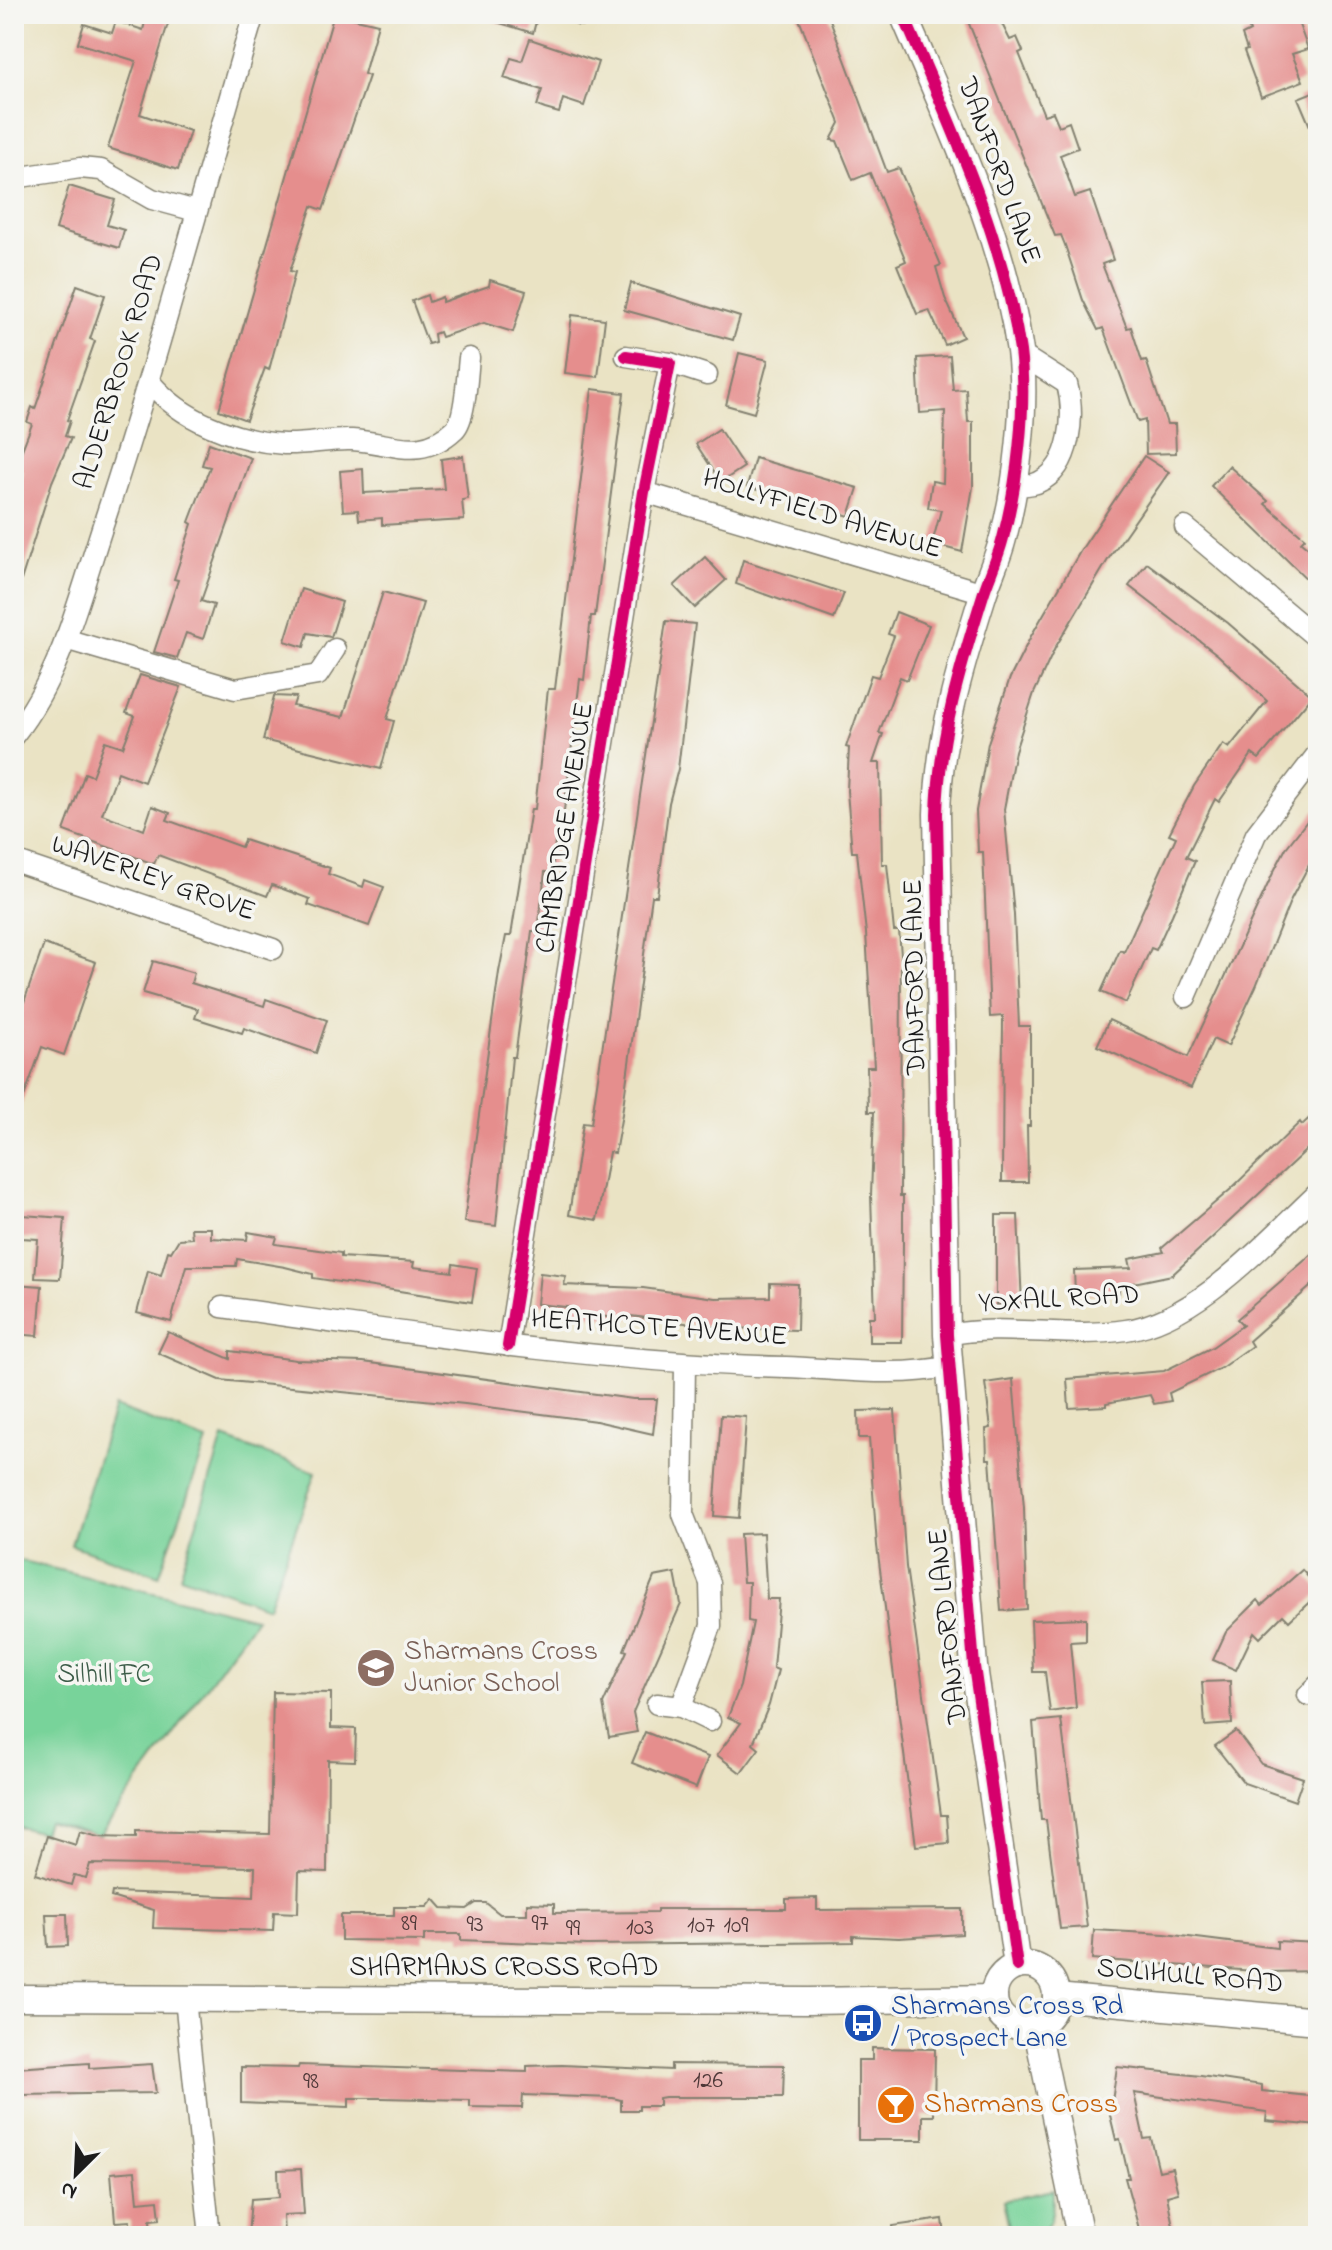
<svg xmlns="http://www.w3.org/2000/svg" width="1332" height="2250" viewBox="0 0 1332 2250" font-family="'Indie Flower',sans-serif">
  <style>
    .green { fill: #78d39a; stroke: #4a785b; stroke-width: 2 }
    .building { fill: #e58e8d }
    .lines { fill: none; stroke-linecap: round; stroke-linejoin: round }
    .minor-casing { stroke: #838070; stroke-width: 23 }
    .tertiary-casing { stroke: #838070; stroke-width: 29 }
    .minor { stroke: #fff; stroke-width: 20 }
    .tertiary { stroke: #fff; stroke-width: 26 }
    .cycleway-casing { stroke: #f6f6f2; stroke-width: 17 }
    .cycleway { stroke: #d6006c; stroke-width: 12 }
    .labels { text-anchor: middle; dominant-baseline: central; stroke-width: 7; stroke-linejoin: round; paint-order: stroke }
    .number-label { font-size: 24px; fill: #4e3838 }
    .street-label { font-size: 28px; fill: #1c1c1c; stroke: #f6f6f2 }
    .education-label { font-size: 28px; fill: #785e54; stroke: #f6f6f2; text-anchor: start }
    .park-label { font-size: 28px; fill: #3c5c48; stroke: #f6f6f2 }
    .transit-label { font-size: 28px; fill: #164399; stroke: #f6f6f2; text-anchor: start }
    .food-label { font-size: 28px; fill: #c56008; stroke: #f6f6f2; text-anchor: start }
  </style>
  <rect width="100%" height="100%" fill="#f6f6f2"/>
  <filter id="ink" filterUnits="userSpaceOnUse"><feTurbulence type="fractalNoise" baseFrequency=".0125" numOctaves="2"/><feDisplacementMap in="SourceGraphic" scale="16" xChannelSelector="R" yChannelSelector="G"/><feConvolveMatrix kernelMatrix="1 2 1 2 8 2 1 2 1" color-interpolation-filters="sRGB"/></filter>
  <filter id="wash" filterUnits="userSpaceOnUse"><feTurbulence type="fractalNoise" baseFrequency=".006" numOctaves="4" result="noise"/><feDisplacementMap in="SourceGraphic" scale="32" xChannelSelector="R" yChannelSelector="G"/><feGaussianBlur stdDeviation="1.8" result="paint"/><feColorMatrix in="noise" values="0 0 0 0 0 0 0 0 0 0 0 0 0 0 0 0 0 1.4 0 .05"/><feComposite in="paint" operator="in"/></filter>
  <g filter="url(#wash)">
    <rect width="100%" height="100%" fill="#eae3c4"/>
    <g class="green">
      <polygon points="114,1407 207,1441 159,1576 71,1545"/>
      <polygon points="223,1438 316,1472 268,1607 180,1576"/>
      <polygon points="14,1559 256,1618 99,1836 47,1821 43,1833 14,1826"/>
      <path d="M1053,2190C1053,2226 1051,2236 1011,2236L1003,2201Z"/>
    </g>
    <g id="blocks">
      <g class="building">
        <polygon points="147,14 171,14 140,114 190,131 178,170 108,148 136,61 78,43 84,24 112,33 116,21 143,30"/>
        <polygon points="334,14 378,24 364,74 369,76 323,210 312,206 290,271 295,272 269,370 265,368 246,420 219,410"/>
        <polygon points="484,14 538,14 533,33 483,18"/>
        <polygon points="797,14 828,14 887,172 899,168 930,239 941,265 936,267 945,298 963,337 945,345 929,310 917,314 897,265 906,261 870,173 853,180 837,141 831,140 840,123"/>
        <polygon points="965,14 997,14 1010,40 1017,37 1023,51 1019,53 1044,115 1053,112 1059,126 1069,122 1078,148 1060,155 1075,197 1090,192 1113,260 1102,264 1127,328 1131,327 1142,361 1146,360 1167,424 1175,424 1176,453 1146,454 1145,420 1138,422 1103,328 1098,330 1083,300 1065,245 1061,235 1055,236"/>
        <polygon points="1243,14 1295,14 1308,49 1292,54 1303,81 1261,97 1244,51 1247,50 1242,35 1250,31"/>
        <polygon points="530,39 598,62 584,106 563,99 559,113 545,109 537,106 542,90 504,78 511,58 522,61"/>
        <polygon points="1318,90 1318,145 1298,98"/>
        <polygon points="69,186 115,200 107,225 124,230 119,248 56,229"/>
        <polygon points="490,280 526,291 513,332 484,323 441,337 439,332 434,334 435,342 428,344 412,301 427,295 429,302 442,297 442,302 489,286"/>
        <polygon points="631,283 740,317 733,340 624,310"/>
        <polygon points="77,285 105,295 90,339 95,341 67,420 70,421 65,436 71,438 52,482 17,593 14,592 14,498 23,471 15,468 32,424 27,422 32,407 35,409"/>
        <polygon points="572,315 605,319 598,377 565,373"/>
        <polygon points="739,353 768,360 754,413 726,405"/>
        <polygon points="950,356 953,390 966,389 968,422 973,422 973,487 962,552 932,544 941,510 928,508 932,481 943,483 945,411 920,413 917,358"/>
        <polygon points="592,389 624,393 595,616 591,616 584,680 580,679 560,843 555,842 552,873 545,872 538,931 532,931 515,1057 512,1057 496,1226 464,1222 499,972 506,936 511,936 531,809 535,809 548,689 555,689"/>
        <polygon points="719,429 744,467 721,482 696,444"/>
        <polygon points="209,443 251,458 201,601 214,605 203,639 186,633 177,658 154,652 178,580 174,579 192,524 189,522 210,467 202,465"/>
        <polygon points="463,456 468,499 462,500 464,520 382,525 382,518 359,520 358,510 343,511 340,471 363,469 364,493 444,489 441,459"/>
        <polygon points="1144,456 1169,472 1109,558 1055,648 1034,693 1015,751 1004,809 1014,915 1019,1026 1030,1026 1030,1126 1027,1126 1028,1182 1002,1182 1003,1016 990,1017 983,852 978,852 976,811 988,743 1010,678 1031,636 1081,550"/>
        <polygon points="755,458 858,488 849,516 781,493 780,496 747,487"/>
        <polygon points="1229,466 1268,501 1265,504 1305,538 1301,542 1318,556 1318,590 1211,486"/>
        <polygon points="705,557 726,580 695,608 674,586"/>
        <polygon points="743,560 844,593 834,619 736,584"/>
        <polygon points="1147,563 1228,623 1312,696 1259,759 1252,754 1219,802 1215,799 1186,857 1195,861 1172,915 1156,950 1151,948 1126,1003 1101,992 1120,950 1124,952 1176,837 1169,834 1194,786 1223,744 1229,748 1267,701 1218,655 1129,586"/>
        <polygon points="301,589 342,602 331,637 308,633 304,647 285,641"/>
        <polygon points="383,592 423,603 387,719 394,721 381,769 263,740 274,696 296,697 293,706 343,717"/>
        <polygon points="896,612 929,625 907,680 900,677 879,733 883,734 873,763 880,763 882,864 887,864 894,931 899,931 901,955 900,1196 903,1196 903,1242 902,1342 869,1342 869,1317 875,1317 871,1196 874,1112 868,1112 867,1067 874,1067 866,933 857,852 852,852 847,791 849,748 846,747 871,675 878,677 894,636 888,634"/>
        <polygon points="666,621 695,624 678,769 669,803 657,896 652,896 622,1114 615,1153 609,1152 597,1220 569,1215 583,1123 591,1124"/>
        <polygon points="140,675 181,687 144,782 118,772 102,814 144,830 152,806 170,813 167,820 241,847 244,840 330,868 328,874 363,887 365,880 384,887 369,926 308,905 310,899 272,885 267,896 158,855 154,864 64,831 85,773 92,776 105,741 123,747 135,716 126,713"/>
        <polygon points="1318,807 1318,848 1291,899 1256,986 1228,1046 1213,1039 1191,1088 1097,1046 1109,1020 1188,1057 1273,873 1286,848"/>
        <polygon points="44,944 96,962 64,1055 42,1047 16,1119 14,1031"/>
        <polygon points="153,961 194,973 191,983 264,1006 266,999 327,1020 316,1053 244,1028 242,1033 195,1018 198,1009 143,993"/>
        <polygon points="1318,1110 1318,1139 1172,1275 1119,1286 1119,1293 1075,1294 1074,1270 1131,1268 1129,1259 1164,1252 1162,1248 1231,1189 1300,1122 1302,1125"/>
        <polygon points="22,1215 65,1218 60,1279 35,1278 38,1239 21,1238"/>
        <polygon points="996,1215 1018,1215 1022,1305 996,1305"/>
        <polygon points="191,1228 211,1228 211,1238 247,1240 248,1232 277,1237 275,1244 341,1253 341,1257 414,1262 413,1267 452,1272 453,1264 477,1268 472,1302 313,1278 313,1274 285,1267 237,1259 236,1266 186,1266 171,1322 137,1313 148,1271 161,1275 168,1251 171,1252 179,1239 192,1238"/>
        <polygon points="1318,1249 1318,1280 1249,1341 1252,1346 1221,1368 1169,1393 1171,1401 1154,1404 1150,1395 1106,1403 1106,1406 1069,1408 1067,1379 1164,1371 1211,1348 1243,1325 1237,1319"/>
        <polygon points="540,1273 566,1276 564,1285 643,1288 715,1298 770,1297 770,1283 798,1284 797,1330 724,1328 630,1316 630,1319 575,1314 575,1308 537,1304"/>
        <polygon points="14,1284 42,1286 38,1336 14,1334"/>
        <polygon points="168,1332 230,1359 230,1351 296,1360 363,1362 633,1399 657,1399 653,1434 596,1421 465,1404 220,1380 158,1353"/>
        <polygon points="1013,1379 1024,1508 1027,1609 1001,1611 990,1459 987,1459 986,1429 991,1428 985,1383"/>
        <polygon points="895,1410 906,1567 941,1815 947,1815 949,1843 916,1846 877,1546 869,1438 859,1438 858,1411"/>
        <polygon points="721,1415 746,1417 739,1518 714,1516"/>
        <polygon points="763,1533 767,1599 779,1599 773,1668 778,1670 769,1705 753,1744 759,1749 741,1773 717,1755 741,1723 728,1717 740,1686 753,1622 748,1621 749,1582 743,1582 740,1534"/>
        <polygon points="1302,1570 1318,1588 1318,1594 1289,1621 1283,1615 1260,1638 1254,1632 1236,1670 1213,1660 1226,1632 1258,1600 1262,1605"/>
        <polygon points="675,1573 681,1604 633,1712 637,1732 609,1737 603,1704 627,1651 624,1650 654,1577"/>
        <polygon points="1086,1618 1086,1641 1070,1642 1076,1708 1050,1712 1045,1672 1033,1672 1031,1620"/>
        <polygon points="1230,1681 1232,1724 1205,1726 1202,1682"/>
        <polygon points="273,1692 331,1693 331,1728 356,1729 355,1761 328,1760 327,1872 299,1871 298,1913 274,1912 273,1931 153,1928 154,1910 111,1897 112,1892 254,1897 255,1867 90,1864 86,1878 74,1875 71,1885 35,1874 47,1836 76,1845 80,1831 99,1836 136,1837 136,1831 270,1834"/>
        <polygon points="1061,1719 1087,1927 1060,1929 1046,1820 1041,1820 1033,1722"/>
        <polygon points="1236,1731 1261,1764 1303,1778 1295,1801 1244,1783 1215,1746"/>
        <polygon points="645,1732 708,1757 696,1788 632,1763"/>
        <polygon points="817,1898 817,1910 962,1909 962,1934 899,1938 853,1936 853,1942 587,1945 461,1940 461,1934 424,1934 424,1941 341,1940 341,1915 394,1915 394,1907 427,1907 434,1899 442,1908 467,1909 476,1903 486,1903 500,1914 527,1914 527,1903 554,1904 554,1913 657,1912 657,1909 786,1909 786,1899"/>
        <polygon points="46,1914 67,1914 68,1946 48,1947"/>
        <polygon points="1094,1930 1165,1934 1277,1948 1277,1941 1318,1943 1318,1971 1268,1972 1092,1959"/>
        <polygon points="872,2048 935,2049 934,2116 923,2116 923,2140 858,2140 858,2060 872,2060"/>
        <polygon points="89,2063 89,2068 152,2064 156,2093 19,2095 16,2068"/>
        <polygon points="671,2064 784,2065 783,2097 665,2097 659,2098 659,2106 639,2106 639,2110 621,2110 621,2100 613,2098 523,2095 522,2108 470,2107 470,2100 381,2098 349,2098 349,2107 241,2103 241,2067 298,2068 299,2065 527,2072 527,2066 562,2065 671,2070"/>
        <polygon points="1117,2067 1201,2076 1262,2085 1262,2091 1318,2097 1318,2126 1266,2121 1267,2112 1134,2093 1144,2139 1151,2138 1159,2171 1172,2168 1178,2193 1167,2196 1175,2236 1141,2236 1125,2178 1129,2178 1120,2139 1116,2140 1110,2115"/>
        <polygon points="301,2169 304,2214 283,2215 284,2236 248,2236 251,2199 279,2197 278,2170"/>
        <polygon points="135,2171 138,2202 158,2200 160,2219 150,2220 151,2236 130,2236 130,2221 115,2222 111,2173"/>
        <polygon points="943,2219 945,2236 893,2236 893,2226"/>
      </g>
    </g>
  </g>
  <g filter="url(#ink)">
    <use href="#blocks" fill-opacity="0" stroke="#838070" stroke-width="2"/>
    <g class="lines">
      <defs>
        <g id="minor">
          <polyline points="580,15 580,14"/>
          <polyline points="14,178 80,168 101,170 152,199 196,211"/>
          <polyline points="670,363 707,375"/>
          <path d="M150,382C181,420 235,441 284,444C307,445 329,439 352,440C392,442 420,462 455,429C466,418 467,374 469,358"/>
          <path d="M1013,486C1021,485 1032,486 1039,482C1072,467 1075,414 1067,384L1020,354"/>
          <polyline points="644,492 984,593"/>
          <polyline points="1185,527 1318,639"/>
          <polyline points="65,639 235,689 318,675 335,649"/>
          <path d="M14,735C63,673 80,593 105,519C160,352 204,182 254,14"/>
          <polyline points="14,861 273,949"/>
          <polyline points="1186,997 1256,834 1318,753"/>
          <path d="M222,1307C410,1333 596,1362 786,1367C839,1369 898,1378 950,1366"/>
          <path d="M947,1335C1005,1323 1067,1339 1126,1330C1198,1320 1266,1241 1318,1193"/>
          <polyline points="508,1346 644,492 670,363 626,356"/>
          <polyline points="1308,1695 1318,1685"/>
          <polyline points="657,1704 681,1707 710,1721"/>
          <polyline points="681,1707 711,1626 710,1583 683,1514 685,1364"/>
          <polyline points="185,1999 210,2236"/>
        </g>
        <g id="tertiary">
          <path d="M903,14C949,122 1003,234 1020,351C1027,406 1017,486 1003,538C998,558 989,576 983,595C960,668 939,737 937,814L947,1335L974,1666L1017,1966"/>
          <circle cx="1025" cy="1996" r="31"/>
          <polyline points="1056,1997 1318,2021"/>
          <polyline points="14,1998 809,2001 994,1998"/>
          <polyline points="1036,2025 1080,2236"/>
        </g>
      </defs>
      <use href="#minor" class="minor-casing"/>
      <use href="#tertiary" class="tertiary-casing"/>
      <use href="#minor" class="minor"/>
      <use href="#tertiary" class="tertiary"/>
      <defs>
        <g id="cycleway">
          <path d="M903,14C949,122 1003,234 1020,351C1027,406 1017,486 1003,538C998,558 989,576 983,595C960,668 939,737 937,814L947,1335L974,1666L1017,1966"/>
          <polyline points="508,1346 644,492 670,363 626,356"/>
        </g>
      </defs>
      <use href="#cycleway" class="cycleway-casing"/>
      <use href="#cycleway" class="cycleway"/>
    </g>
  </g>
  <defs>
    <symbol id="school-disc" viewBox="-11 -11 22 22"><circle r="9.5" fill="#8d6e63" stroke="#f6f6f2"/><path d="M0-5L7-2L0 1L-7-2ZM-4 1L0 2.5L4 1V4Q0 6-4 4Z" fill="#fff"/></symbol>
    <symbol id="bus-disc" viewBox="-11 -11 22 22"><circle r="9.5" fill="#1a4fb4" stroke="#f6f6f2"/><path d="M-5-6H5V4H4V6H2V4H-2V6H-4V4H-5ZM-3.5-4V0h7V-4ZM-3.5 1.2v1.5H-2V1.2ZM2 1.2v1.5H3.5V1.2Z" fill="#fff"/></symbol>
    <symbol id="bar-disc" viewBox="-11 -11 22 22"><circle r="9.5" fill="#e8710a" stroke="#f6f6f2"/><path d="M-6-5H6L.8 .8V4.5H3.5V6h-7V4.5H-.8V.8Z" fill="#fff"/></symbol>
  </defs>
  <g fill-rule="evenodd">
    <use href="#school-disc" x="354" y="1646" width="44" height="44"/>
    <use href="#bus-disc" x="841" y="2001" width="44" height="44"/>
    <use href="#bar-disc" x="874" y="2083" width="44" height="44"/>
  </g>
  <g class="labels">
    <g class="number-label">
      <text x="409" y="1924">89</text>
      <text x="540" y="1924">97</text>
      <text x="475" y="1925">93</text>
      <text x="701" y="1926">107</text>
      <text x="736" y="1926">109</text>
      <text x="640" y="1928">103</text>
      <text x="573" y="1929">99</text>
      <text x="708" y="2081">126</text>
      <text x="311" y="2082">98</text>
    </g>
    <g class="street-label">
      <text transform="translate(998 171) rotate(70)">DANFORD LANE</text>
      <text transform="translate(120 372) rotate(-73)">ALDERBROOK ROAD</text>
      <text transform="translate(822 515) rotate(17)">HOLLYFIELD AVENUE</text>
      <text transform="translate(566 828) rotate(-81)">CAMBRIDGE AVENUE</text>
      <text transform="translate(153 879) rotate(19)">WAVERLEY GROVE</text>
      <text transform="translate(916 977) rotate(-91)">DANFORD LANE</text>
      <text transform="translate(1059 1300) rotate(-3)">YOXALL ROAD</text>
      <text transform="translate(659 1329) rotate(4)">HEATHCOTE AVENUE</text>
      <text transform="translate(949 1626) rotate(-96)">DANFORD LANE</text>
      <text x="504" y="1968">SHARMANS CROSS ROAD</text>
      <text transform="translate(1190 1977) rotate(5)">SOLIHULL ROAD</text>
    </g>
    <g class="education-label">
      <text x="404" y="1652">Sharmans Cross<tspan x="404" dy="32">Junior School</tspan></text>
    </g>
    <g class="park-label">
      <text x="104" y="1675">Silhill FC</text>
    </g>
    <g class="transit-label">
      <text x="891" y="2007">Sharmans Cross Rd<tspan x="891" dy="32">/ Prospect Lane</tspan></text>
    </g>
    <g class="food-label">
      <text x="924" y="2105">Sharmans Cross</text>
    </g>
  </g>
  <rect width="1332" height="2250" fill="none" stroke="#f6f6f2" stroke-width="48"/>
  <g transform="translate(76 2174) rotate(204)" stroke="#f6f6f2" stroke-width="6" paint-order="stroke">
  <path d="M0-6L14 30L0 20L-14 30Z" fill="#1c1c1c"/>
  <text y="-12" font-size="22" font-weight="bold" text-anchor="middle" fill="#1c1c1c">N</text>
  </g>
</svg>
